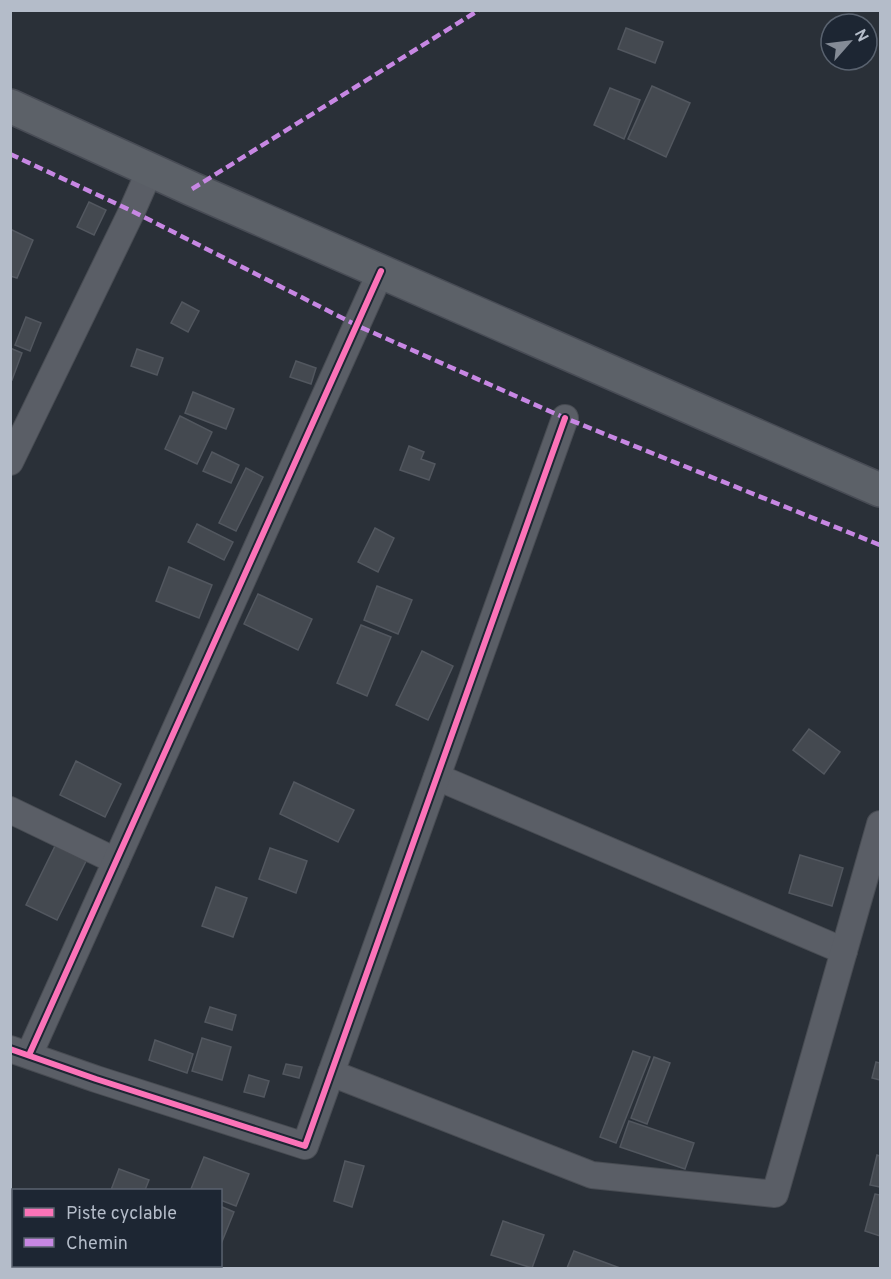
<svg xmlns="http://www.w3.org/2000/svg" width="891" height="1279" viewBox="0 0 891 1279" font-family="Overpass,sans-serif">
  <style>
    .building { fill: #444950; stroke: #52575f; stroke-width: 1.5 }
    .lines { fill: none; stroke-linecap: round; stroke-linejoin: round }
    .minor-casing { stroke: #484c53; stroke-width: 28 }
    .major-casing { stroke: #484c55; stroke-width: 36 }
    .minor { stroke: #5a5e66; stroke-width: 26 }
    .major { stroke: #5c6168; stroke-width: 33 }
    .quiet { stroke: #c787e3; stroke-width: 4.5; stroke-dasharray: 9 4.5; stroke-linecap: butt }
    .cycleway-casing { stroke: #1d2633; stroke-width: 10 }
    .cycleway { stroke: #fb73b8; stroke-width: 6 }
  </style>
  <rect width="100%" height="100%" fill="#2a3038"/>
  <g class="building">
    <polygon points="626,28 663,42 655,63 618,49"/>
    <polygon points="652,86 690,103 666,157 628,139"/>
    <polygon points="610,88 640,100 624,139 594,125"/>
    <polygon points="89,202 106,210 94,235 77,227"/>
    <polygon points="10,229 33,240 17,278 10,276"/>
    <polygon points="182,302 199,311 188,332 171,323"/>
    <polygon points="26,317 41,323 30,351 15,345"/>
    <polygon points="10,348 22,353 12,380 10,379"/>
    <polygon points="137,349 163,358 157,375 131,366"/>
    <polygon points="296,361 316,368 311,384 290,377"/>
    <polygon points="193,392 234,409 226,429 185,413"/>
    <polygon points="180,416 212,432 197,464 165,449"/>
    <polygon points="409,446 424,452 421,459 435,464 429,480 400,470"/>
    <polygon points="212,452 239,465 231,483 203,471"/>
    <polygon points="246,468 263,477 236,531 219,523"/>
    <polygon points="197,524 233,542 224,560 188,542"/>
    <polygon points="375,528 394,538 378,572 358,562"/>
    <polygon points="169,567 212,585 199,618 156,601"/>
    <polygon points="377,586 412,600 398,634 364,620"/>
    <polygon points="258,594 312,619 298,650 244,624"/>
    <polygon points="361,625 391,637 367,696 337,683"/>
    <polygon points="422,651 453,666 428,720 396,705"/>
    <polygon points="809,729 840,752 824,774 793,750"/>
    <polygon points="76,761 121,784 105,817 60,795"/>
    <polygon points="294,782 354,810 338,842 280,814"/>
    <polygon points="58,840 89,855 57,920 26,905"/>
    <polygon points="270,848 307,861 296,893 259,879"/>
    <polygon points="800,855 843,868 832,906 789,893"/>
    <polygon points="216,887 247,898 233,937 202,926"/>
    <polygon points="210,1007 236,1015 232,1030 205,1022"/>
    <polygon points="202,1038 231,1047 222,1080 192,1071"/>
    <polygon points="155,1040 193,1054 187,1073 149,1060"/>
    <polygon points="633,1051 650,1057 616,1143 600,1137"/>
    <polygon points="654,1057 670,1063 647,1124 631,1118"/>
    <polygon points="876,1062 880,1063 880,1080 872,1078"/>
    <polygon points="286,1064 302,1067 299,1078 283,1074"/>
    <polygon points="249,1075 269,1081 264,1097 244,1092"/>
    <polygon points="629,1121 694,1143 685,1169 620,1147"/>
    <polygon points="877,1155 880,1156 880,1187 870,1185"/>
    <polygon points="204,1157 249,1174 236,1206 220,1200 220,1190 196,1190 191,1189"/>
    <polygon points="345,1161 364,1166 352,1207 334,1201"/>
    <polygon points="119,1169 149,1180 145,1190 111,1190"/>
    <polygon points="875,1194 880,1195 880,1236 865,1231"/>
    <polygon points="220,1206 234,1212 221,1244 220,1244"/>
    <polygon points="503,1221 544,1235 532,1268 491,1255"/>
    <polygon points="574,1251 620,1268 567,1268"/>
  </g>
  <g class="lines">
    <defs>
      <g id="minor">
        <polyline points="10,462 132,211 150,170"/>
        <polyline points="437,777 844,951"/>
        <polyline points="10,810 116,861"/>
        <polyline points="10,1049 96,1079 305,1146 565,418"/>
        <polyline points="29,1055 381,271"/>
        <polyline points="331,1073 592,1175 775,1194 880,824"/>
      </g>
      <polyline id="major" points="10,106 192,189 880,490"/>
    </defs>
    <use href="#minor" class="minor-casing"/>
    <use href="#major" class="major-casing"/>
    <use href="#minor" class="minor"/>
    <use href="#major" class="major"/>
    <g class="quiet">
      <polyline points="10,154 132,211 358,326 565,418 880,545"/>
      <polyline points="192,189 479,10"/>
    </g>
    <defs>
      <g id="cycleway">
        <polyline points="10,1049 96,1079 305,1146 565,418"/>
        <polyline points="29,1055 381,271"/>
      </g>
    </defs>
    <use href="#cycleway" class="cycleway-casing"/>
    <use href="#cycleway" class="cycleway"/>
  </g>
  <rect width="891" height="1279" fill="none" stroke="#b4bcc9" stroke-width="24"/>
  <rect x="12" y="1189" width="210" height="78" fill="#1d2633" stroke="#59626f" stroke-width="1.5"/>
  <rect x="24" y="1208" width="30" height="9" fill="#fb73b8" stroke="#59626f" stroke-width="1.5"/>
  <text x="66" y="1219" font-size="18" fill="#b4bcc9">Piste cyclable</text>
  <rect x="24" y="1238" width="30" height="9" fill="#c787e3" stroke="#59626f" stroke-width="1.5"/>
  <text x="66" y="1249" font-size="18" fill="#b4bcc9">Chemin</text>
  <g transform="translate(849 42) rotate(62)"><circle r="28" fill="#1d2633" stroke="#59626f" stroke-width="1.5"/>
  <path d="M0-4.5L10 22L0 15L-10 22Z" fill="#848b96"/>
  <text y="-9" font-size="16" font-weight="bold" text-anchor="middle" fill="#b4bcc9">N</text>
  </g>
</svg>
